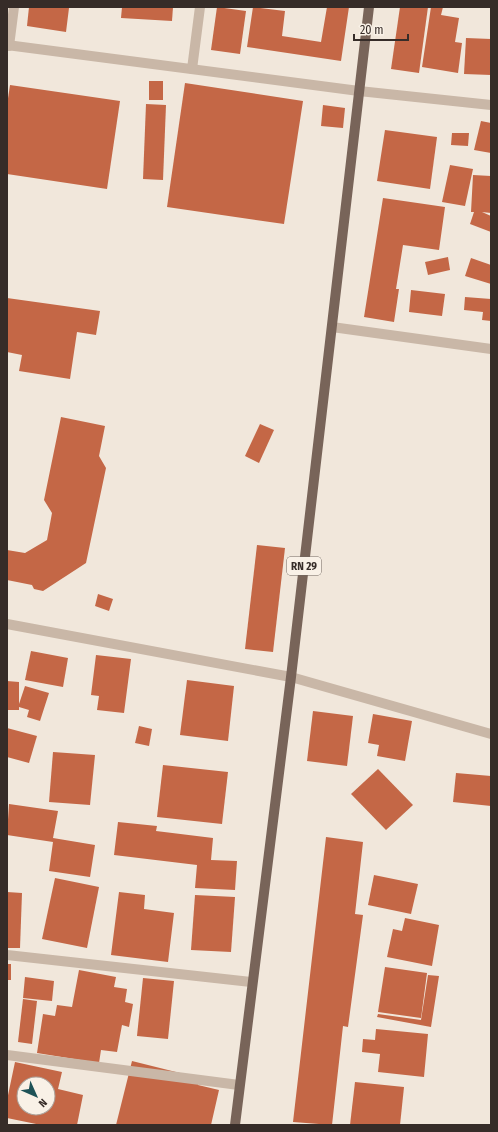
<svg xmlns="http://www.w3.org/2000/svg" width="498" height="1132" viewBox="0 0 498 1132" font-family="'Fira Sans Condensed',sans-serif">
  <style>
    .building { fill: #c46746; fill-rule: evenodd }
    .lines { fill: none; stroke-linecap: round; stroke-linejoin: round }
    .street { stroke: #c9b7a7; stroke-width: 10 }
    .primary { stroke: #786459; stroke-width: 10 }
    .labels { text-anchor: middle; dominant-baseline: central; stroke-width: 3; stroke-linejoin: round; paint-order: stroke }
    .shield { fill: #f9f1e7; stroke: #706761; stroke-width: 1 }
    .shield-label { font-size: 11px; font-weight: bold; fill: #362c28 }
  </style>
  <rect width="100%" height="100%" fill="#f1e7db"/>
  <g class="building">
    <polygon points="29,7 69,8 66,32 27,26"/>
    <polygon points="122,7 173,7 172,21 121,18"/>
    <polygon points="217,7 246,11 240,54 211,50"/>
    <polygon points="253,7 285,11 282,36 321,42 327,7 349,7 341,61 247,47"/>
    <polygon points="400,7 428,7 419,73 391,69"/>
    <polygon points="431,7 443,7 441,15 459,18 455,42 462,43 458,73 422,67"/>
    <polygon points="466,38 491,39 491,75 464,74"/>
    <rect x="149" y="81" width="14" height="19"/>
    <polygon points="185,83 303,101 284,224 167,207"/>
    <polygon points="10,85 120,101 107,189 7,174 7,105"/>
    <polygon points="146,104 166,105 163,180 143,179"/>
    <polygon points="323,105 345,108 343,128 321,126"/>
    <polygon points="481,121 491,123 491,153 474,150"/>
    <polygon points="385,130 437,137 430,189 377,181"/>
    <polygon points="452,133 469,133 468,146 451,145"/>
    <polygon points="450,165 473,169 465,206 442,202"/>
    <polygon points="473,175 491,176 491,213 482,212 491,216 491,232 470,224 474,212 471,212"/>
    <polygon points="383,198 445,207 439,250 403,245 396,289 399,289 394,322 364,317"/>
    <polygon points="448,257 450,270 428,275 425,262"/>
    <polygon points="471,258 491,265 491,284 465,276"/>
    <polygon points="411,290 445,294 442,316 409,312"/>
    <polygon points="465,297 491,299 491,321 482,320 483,312 464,310"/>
    <polygon points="7,298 100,311 96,335 77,332 70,379 19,371 22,355 7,352"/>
    <polygon points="61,417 105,426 99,456 106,468 86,563 43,591 34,589 32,585 7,580 7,550 25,553 47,540 52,513 44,500"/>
    <polygon points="260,424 274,430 259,463 245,456"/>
    <polygon points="257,545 285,548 273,652 245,649"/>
    <polygon points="98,594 113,599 109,611 95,606"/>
    <polygon points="31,651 68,658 63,687 25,680"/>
    <polygon points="96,655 131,659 124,713 97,710 99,696 91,695"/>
    <polygon points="187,680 234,686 228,741 180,735"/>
    <polygon points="7,681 19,682 19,704 25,686 49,693 40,721 27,717 29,710 19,707 19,710 7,710"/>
    <polygon points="313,711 353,716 347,766 307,761"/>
    <polygon points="373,714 412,721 405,761 377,756 379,745 368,743"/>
    <polygon points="139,726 152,729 149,746 135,743"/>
    <polygon points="7,728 37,736 29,763 7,757"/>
    <polygon points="53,752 95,755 90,805 49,802"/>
    <polygon points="163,765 228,772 222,824 157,817"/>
    <polygon points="378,769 413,805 386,830 351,794"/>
    <polygon points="456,773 491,776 491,806 453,802"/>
    <polygon points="9,804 58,811 53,838 95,845 90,877 49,871 53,842 7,835"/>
    <polygon points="118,822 157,826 156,831 213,838 211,860 237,861 235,890 195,888 197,865 114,855"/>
    <polygon points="326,837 363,842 355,914 363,915 348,1027 343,1026 332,1125 293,1122"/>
    <polygon points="374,875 418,884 411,914 368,905"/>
    <polygon points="55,878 99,887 87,948 42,939"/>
    <polygon points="7,892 22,893 20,948 7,948"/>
    <polygon points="119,892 145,895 144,909 174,913 168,962 111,955"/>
    <polygon points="195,895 235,897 231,952 191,950"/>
    <polygon points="405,918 439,925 432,966 387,957 393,929 402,931"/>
    <rect x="7" y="964" width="4" height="16"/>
    <polygon points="385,967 427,973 421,1018 378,1012"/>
    <polygon points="79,970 116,977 114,987 127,989 125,1002 133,1004 129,1027 122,1025 117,1052 101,1050 99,1063 37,1053 43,1014 55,1016 57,1005 72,1007"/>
    <polygon points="428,975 439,976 431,1027 377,1017 378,1014 421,1020"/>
    <polygon points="25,977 54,981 52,1001 23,998"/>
    <polygon points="143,978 174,981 168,1039 137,1036"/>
    <polygon points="23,999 37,1001 32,1044 18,1042"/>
    <polygon points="376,1029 428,1034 424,1077 378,1072 380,1054 362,1052 363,1039 375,1040"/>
    <polygon points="132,1061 200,1078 198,1085 219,1090 211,1125 116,1125"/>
    <path d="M15,1062L62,1072L58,1089L83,1095L77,1125H41L7,1118V1100ZM24,1084H48V1108H24Z"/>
    <polygon points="355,1082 404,1087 400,1125 350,1125"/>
  </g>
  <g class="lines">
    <g class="street">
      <polyline points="7,45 359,91 491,105"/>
      <polyline points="9,46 14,7"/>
      <polyline points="192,69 200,7"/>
      <polyline points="332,327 491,349"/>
      <polyline points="7,624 291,677 491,734"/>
      <polyline points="7,955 251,982"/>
      <polyline points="7,1055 239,1085"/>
    </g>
    <polyline class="primary" points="235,1125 291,677 369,7"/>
  </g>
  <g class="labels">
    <rect class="shield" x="287" y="557" width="34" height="18" rx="3"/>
    <g class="shield-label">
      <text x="304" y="566">RN 29</text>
    </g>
  </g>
  <rect width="498" height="1132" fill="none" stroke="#362c28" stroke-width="16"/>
  <g transform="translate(36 1096) rotate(135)"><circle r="19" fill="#f9f1e7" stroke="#aba29b"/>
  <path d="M0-3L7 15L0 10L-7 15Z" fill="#1e5257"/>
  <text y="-6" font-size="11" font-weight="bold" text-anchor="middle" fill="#362c28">N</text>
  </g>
  <path d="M354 34v6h54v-6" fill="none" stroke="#362c28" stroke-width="2"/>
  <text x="360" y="34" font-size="12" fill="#362c28" stroke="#f9f1e7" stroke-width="3" paint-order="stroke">20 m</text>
</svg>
